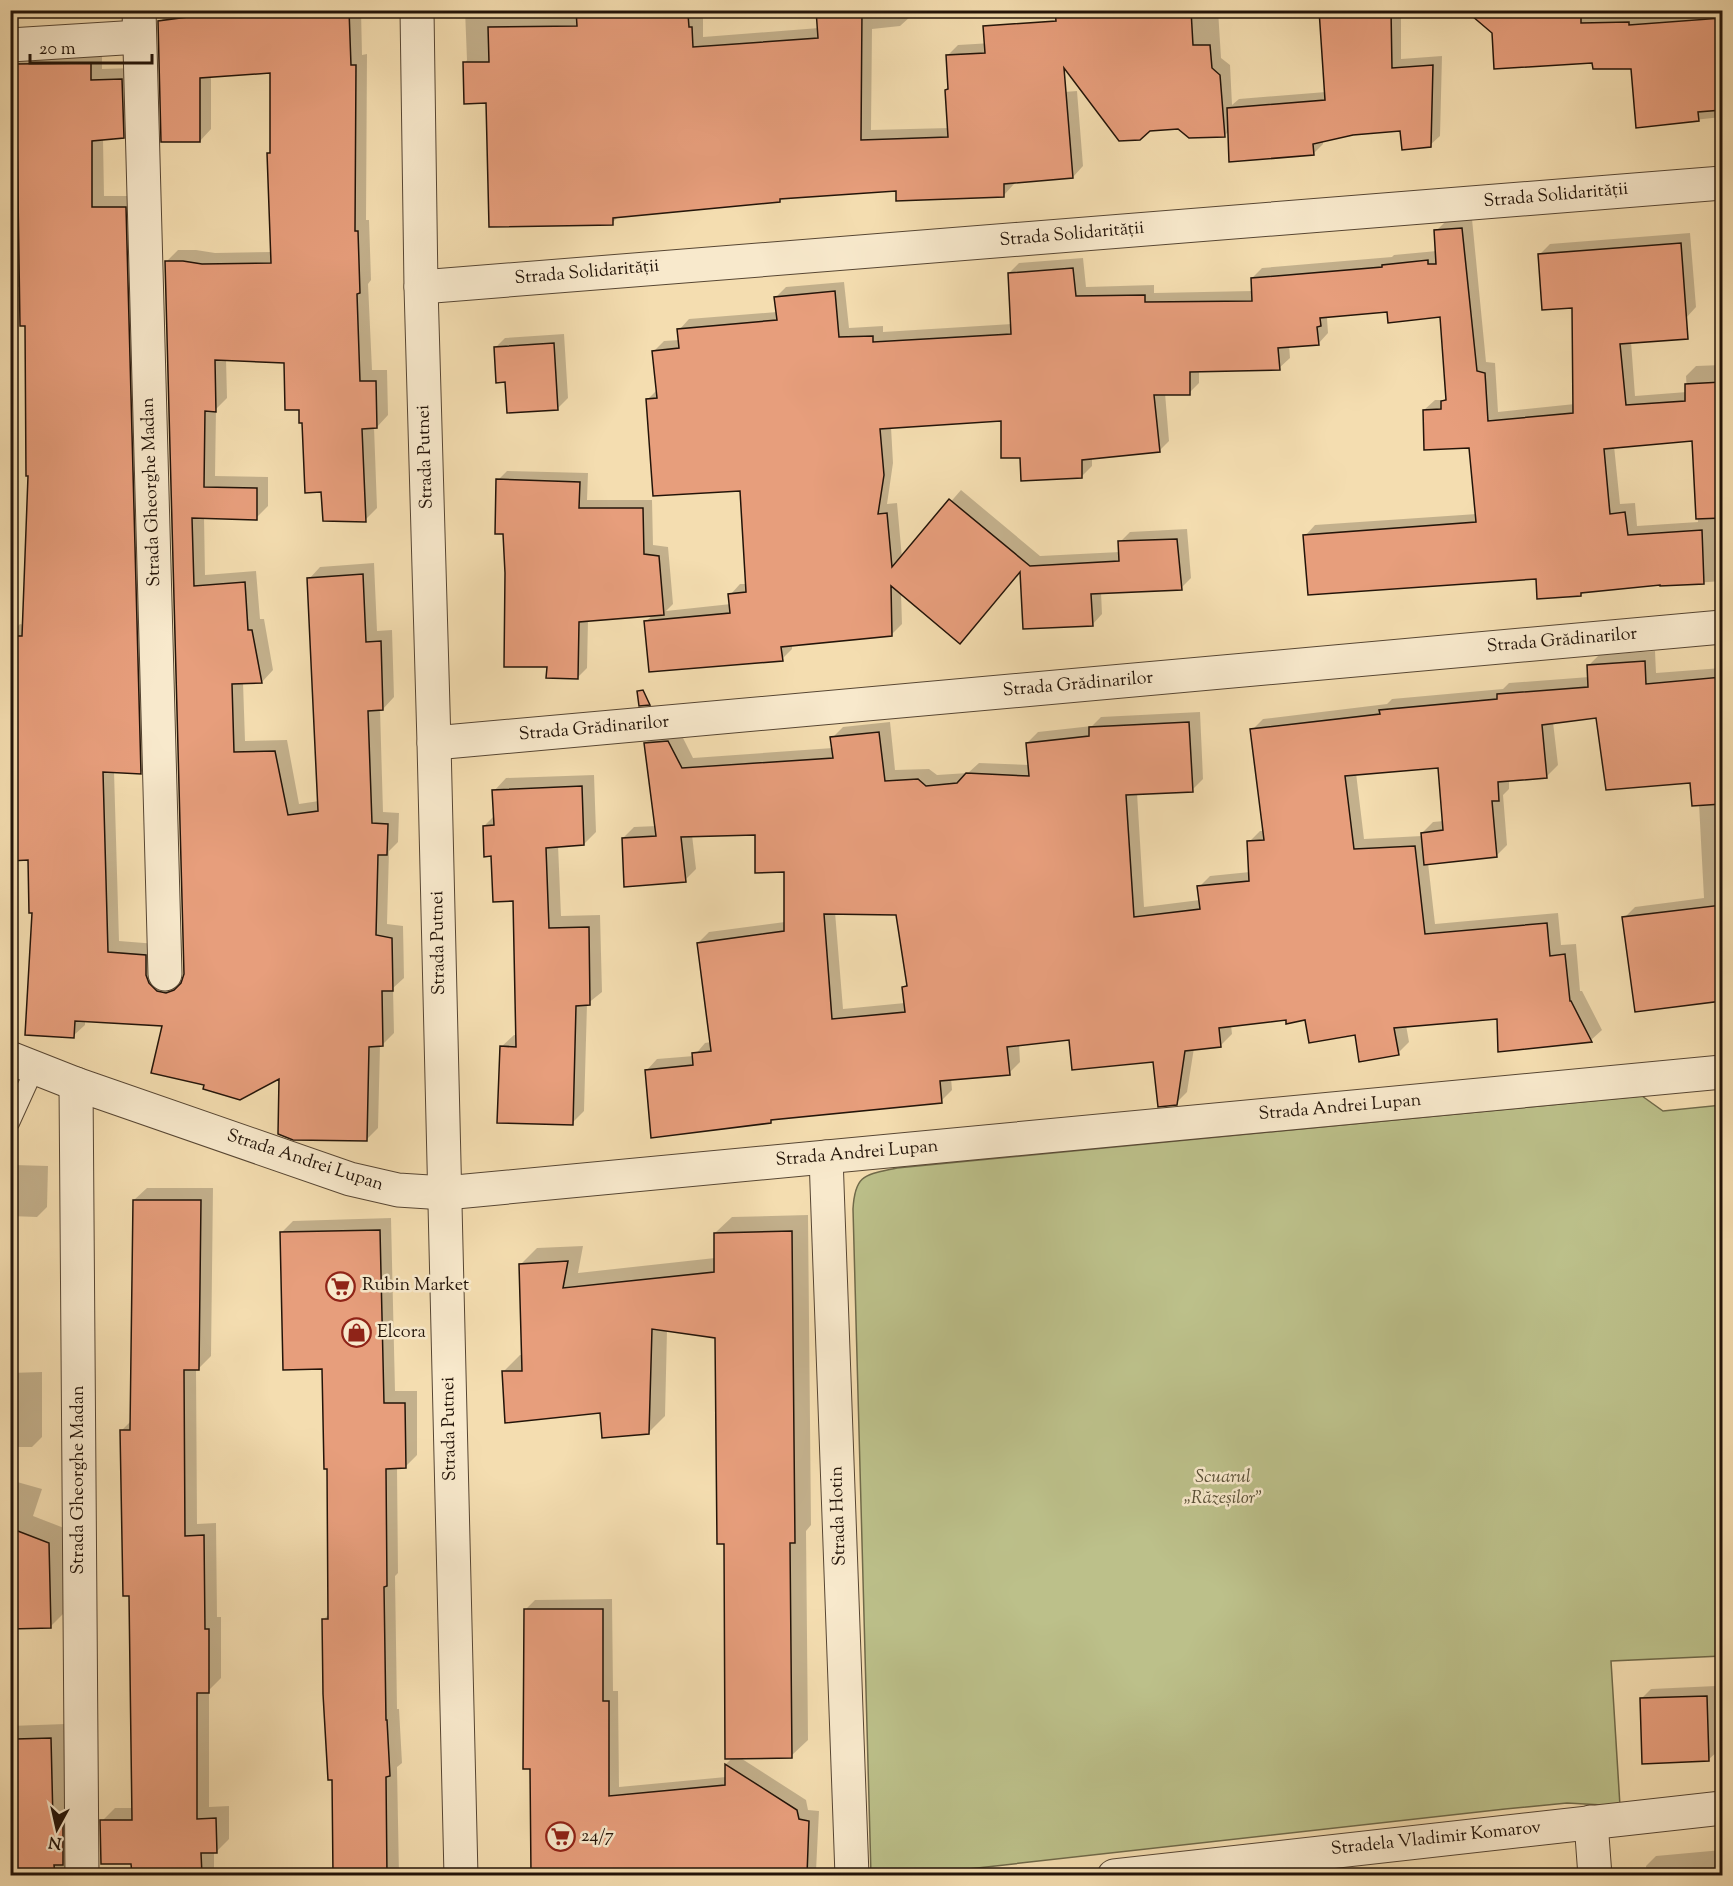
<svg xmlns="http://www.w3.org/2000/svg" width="1733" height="1886" viewBox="0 0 1733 1886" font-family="'Sorts Mill Goudy',serif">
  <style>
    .green { fill: #bcc08a; stroke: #706a4a; stroke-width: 1.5 }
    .shadow { fill: #0003; fill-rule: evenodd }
    .building { fill: #e79e7c; stroke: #231409; stroke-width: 1.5; fill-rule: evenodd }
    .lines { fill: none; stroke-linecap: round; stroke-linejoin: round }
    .service-casing { stroke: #574633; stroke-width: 20 }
    .minor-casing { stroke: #574633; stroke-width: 35 }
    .tertiary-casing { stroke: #574633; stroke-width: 35 }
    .service { stroke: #f8e9cc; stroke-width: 18 }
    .minor { stroke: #f8e9cc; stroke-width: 33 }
    .tertiary { stroke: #f8e9cc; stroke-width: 33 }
    .labels { text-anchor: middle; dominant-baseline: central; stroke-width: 5; stroke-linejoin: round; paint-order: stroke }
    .street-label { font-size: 18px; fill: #231409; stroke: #f8e9cc }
    .poi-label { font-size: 18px; fill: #231409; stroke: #f8e9cc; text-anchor: start }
    .park-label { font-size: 18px; font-style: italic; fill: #595036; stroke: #f8e9cc }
  </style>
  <rect width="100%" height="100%" fill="#f4ddb0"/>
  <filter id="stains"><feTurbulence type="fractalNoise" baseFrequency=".00333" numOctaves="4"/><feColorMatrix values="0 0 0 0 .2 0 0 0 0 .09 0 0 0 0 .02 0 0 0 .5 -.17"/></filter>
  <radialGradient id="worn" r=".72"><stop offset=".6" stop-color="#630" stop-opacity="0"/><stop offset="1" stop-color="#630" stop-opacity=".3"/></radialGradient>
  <path class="green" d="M1642,1096L1663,1111L1722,1105V1656L1611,1661L1620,1806L1567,1803L1505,1809L914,1875H871L853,1209C855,1174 865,1175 897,1168Z"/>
  <g class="shadow">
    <polygon points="171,10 361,10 362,55 367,54 366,220 369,220 371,280 368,284 372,370 387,370 388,415 377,427 374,427 377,508 365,520 323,491 285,361 226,359 227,398 216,409 215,476 268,477 268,506 256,518 204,517 205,575 256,571 260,619 264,619 273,670 262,682 243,682 245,741 287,740 299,804 319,801 309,579 320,567 374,563 377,631 392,630 394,697 383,709 380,709 383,812 399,813 398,842 389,851 387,924 403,926 404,978 393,988 394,1033 382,1045 380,1045 378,1128 366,1140 281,1076 205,1084 163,1025 85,1020 85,1025 73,1036 34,911 29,859 10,859 10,634 20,624 24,625 29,475 26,324 21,287 10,287 10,186 19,186 17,64 29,53 102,52 102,69 133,68 135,125 123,137 103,139 104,196 137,196 152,761 140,773 114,771 119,941 157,944 177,982 184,980 185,974 166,262 178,250 196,250 215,253 272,252 268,154 271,151 272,71 211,75 211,129 200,141 160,22"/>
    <polygon points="465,10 699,10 699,17 703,17 703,37 819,28 818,10 911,10 911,16 900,26 872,29 871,130 949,128 947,56 958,45 1009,42 1014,96 1077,91 1083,166 1073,177 1014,181 1014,184 1004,195 897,189 782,198 779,200 620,215 612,223 488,102 465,63 467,60"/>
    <polygon points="1057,10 1218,10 1221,58 1230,65 1232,105 1239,99 1326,92 1320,10 1401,10 1401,59 1442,56 1440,136 1430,145 1401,130 1352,134 1323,140 1323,144 1313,154 1230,130 1224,136"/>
    <polygon points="1483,10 1639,11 1639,15 1722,10 1722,117 1637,126 1632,67 1594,62 1494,33"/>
    <path d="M1472,219L1486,362L1495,363L1498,412L1575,404L1574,306L1540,254L1550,244L1690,233L1696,307L1686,318L1631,342L1635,396L1687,392L1686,376L1696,366L1722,365V581L1584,591L1581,595L1537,578L1305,536L1315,525L1477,514L1471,447L1424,410L1435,400H1444L1447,397L1441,316L1388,310L1329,316L1327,318L1328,333L1318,344L1289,345L1290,358L1279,368L1199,370V383L1189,393H1165L1169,441L1159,451L1092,457V466L1081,477L1022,456L1003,419L891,427L893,463L887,504L897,503L902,558L961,490L1040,556L1120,552V542L1130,532L1187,529L1191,578L1181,588L1101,592L1102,614L1092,625L1021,571L901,593L902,624L892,634L792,644V649L782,659L646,622L653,614L588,620L587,668L578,677L548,666L507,573L498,480L507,471L588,473L587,500H652L653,545L668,547L673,604L666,611L731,604L730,595L740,584H747L742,489L648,399L657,390L654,351L664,341L680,340L679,330L689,319L777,312L776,297L786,287L844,282L849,328L883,326V332L1012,324L1009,273L1019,263L1083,258L1086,287L1154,285V293L1253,291L1252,278L1262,268L1392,257L1394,255L1437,251L1436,231L1446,221ZM1693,439L1698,522L1637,526L1635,503L1620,504L1614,446Z"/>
    <polygon points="564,334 568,398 558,408 506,381 495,348 505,338"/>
    <path d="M1655,651L1656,673L1722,668V1000L1636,1011L1624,918L1635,907L1704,898L1699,804L1691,781L1598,717L1553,722L1558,765L1547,776L1509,780V789L1503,795L1507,845L1496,856L1428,863L1435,924L1558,913L1561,945L1576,944L1580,991H1582L1602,1030L1591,1040L1498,1017L1406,1025L1409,1042L1398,1053L1356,1034L1306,1018H1287L1231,1025L1232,1034L1221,1045L1194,1048L1187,1092L1176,1103L1154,1060L1070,1038L1019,1044L1020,1062L1009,1073L951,1078L952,1090L941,1101L773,1118L770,1121L646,1071L657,1059L694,1056L705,1043L711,1042L698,943L709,932L785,922L786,871L756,833L692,835L696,869L685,880L623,838L634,827L657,826L646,743L657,732L679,730L693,758L833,748L832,738L843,727L890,722L895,770L929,769L937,775L968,773L979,763L1030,765L1027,743L1038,732L1092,726L1101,717L1200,712L1203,779L1192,790L1137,793L1144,907L1200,900L1199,887L1210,876L1250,872L1249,842L1260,831H1264L1252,730L1263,719L1387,704L1392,699L1503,689L1509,683L1589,677L1588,666L1599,655ZM1439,767L1444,821L1433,822L1422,833V836L1364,839L1356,773ZM835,912L897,913L908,984L904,987L905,1003L843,1009Z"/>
    <polygon points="594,775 596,832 584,844 558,845 561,916 600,915 602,992 587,1004 584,1111 572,1123 501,1047 514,1035 518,1035 515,899 492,855 484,826 495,815 494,791 506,778"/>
    <polygon points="14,1165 48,1166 47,1207 37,1217 10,1216 10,1167"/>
    <polygon points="147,1188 213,1188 211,1356 198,1369 196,1369 197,1524 216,1523 217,1617 221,1617 221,1678 209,1690 209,1807 229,1806 229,1839 217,1851 214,1851 214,1876 133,1876 133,1862 102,1821 115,1808 133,1808 130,1594 122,1430 132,1420 134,1200"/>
    <polygon points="808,1215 811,1525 806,1531 808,1740 791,1756 739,1757 806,1800 808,1810 819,1811 816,1871 812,1876 532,1876 531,1767 525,1610 535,1600 612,1599 613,1691 618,1691 619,1787 726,1777 726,1764 733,1757 716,1337 667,1330 665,1416 648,1433 504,1371 520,1355 523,1355 520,1265 537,1248 583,1246 578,1273 715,1258 715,1233 732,1217"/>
    <polygon points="391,1218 395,1391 417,1391 417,1455 405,1467 397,1467 398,1573 395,1576 397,1709 399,1709 402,1763 397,1767 399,1876 335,1876 334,1778 324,1619 329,1614 328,1468 324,1368 281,1233 293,1221"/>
    <polygon points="42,1372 42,1437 32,1447 10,1447 10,1373"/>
    <polygon points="10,1480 42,1489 33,1516 64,1528 66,1611 50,1627 10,1627"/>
    <polygon points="1716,1686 1719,1750 1708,1760 1641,1699 1651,1689"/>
    <polygon points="65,1724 70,1876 10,1876 10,1726"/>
    <polygon points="1722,1850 1722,1876 1647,1876 1646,1866 1656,1856"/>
  </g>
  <g class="building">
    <polygon points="195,10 349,10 351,65 356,65 355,231 358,231 360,293 357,294 360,381 376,381 377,428 362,429 366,522 323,521 321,492 305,493 302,423 299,423 299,410 285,410 284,363 215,360 216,412 205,411 204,487 257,488 257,520 192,518 194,586 245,582 248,630 252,630 262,683 232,684 234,752 275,751 288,815 318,811 307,578 363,574 366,642 381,641 383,710 368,711 372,823 388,824 387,855 378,855 376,935 392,938 393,991 382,991 383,1046 369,1047 367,1141 293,1140 278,1134 279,1079 240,1100 203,1089 204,1085 151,1073 162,1026 75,1021 74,1038 25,1035 32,913 29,913 28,860 10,861 10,636 22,636 28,476 26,476 25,326 20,326 16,64 91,63 91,80 122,79 124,138 92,141 92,207 126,207 141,774 103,772 108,952 146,955 146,975 149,983 157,991 166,993 174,990 181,983 184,974 165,261 183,261 202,264 271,263 267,153 270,153 270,73 200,78 200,142 161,142 158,21 195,16"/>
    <polygon points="576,10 666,10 666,15 688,14 689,27 692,27 693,47 818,38 816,10 862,10 861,140 948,137 945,90 948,89 946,55 985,53 983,26 1056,21 1055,10 1191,10 1193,45 1210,45 1212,68 1220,75 1225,137 1189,138 1178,129 1150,131 1140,140 1119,141 1064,68 1073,178 1004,184 1004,197 896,201 896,191 780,199 780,202 613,218 613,225 489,227 486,103 464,104 463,62 489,62 488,27 577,26"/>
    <polygon points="1319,10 1391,10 1392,68 1433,65 1431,147 1402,150 1400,131 1353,135 1313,144 1314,155 1229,162 1227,108 1325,100"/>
    <polygon points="1465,10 1581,10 1581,23 1629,22 1629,25 1722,18 1722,110 1698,112 1699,121 1636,128 1631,69 1593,69 1592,63 1494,69 1492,33"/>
    <polygon points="1462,228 1477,371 1485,373 1488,421 1573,413 1572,308 1542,310 1538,254 1681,243 1688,339 1620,344 1626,405 1685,401 1685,384 1722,382 1722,518 1696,519 1692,441 1604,449 1610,514 1625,512 1628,535 1702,530 1704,584 1660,586 1660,585 1581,593 1581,596 1537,599 1536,579 1308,595 1303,535 1476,522 1469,448 1424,450 1423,410 1441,409 1441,401 1446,400 1440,317 1388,323 1387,312 1320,318 1321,326 1317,327 1319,345 1278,348 1280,370 1190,372 1190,395 1154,395 1160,452 1082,460 1082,478 1021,481 1020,458 1001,458 1001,421 880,429 884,475 878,514 887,513 892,567 949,499 1030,566 1119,561 1118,541 1177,539 1182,590 1091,594 1093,626 1023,629 1020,572 960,644 891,586 892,636 781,647 783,661 649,672 644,621 730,613 728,594 746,592 740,491 653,496 646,399 657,398 652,351 679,348 677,329 777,320 774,297 835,291 839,337 873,336 873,342 1011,334 1008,273 1073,268 1076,296 1145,295 1145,302 1252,301 1251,278 1382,267 1382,265 1428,260 1428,264 1436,264 1434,230"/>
    <polygon points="554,343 558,410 507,413 505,382 496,383 494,347"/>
    <polygon points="496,479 580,482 579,508 643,508 644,554 659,556 664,615 579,622 578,679 546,678 547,667 504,667 505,573 503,534 495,534"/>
    <path d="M1645,661L1646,684L1722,677V804L1692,806L1690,783L1606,790L1596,718L1542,725L1547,778L1498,782L1499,801H1492L1497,857L1424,865L1421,833L1443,830L1438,768L1345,776L1354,849L1415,846L1425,934L1547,923L1550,956L1565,954L1570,1001H1571L1592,1042L1498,1052L1497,1019L1394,1028L1399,1055L1359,1062L1355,1035L1309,1043L1305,1020L1286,1024V1020L1219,1028L1221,1047L1185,1051L1177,1105L1158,1107L1153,1062L1072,1070L1069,1040L1007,1047L1010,1075L940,1081L942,1103L771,1120V1123L651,1138L645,1070L693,1065L692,1053L711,1051L697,943L784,931V872L755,873V835L681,837L686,882L624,887L622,838L656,836L644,743L668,741L682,768L833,758L830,737L879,732L885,781L918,779L926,786L957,783L966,773L1029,776L1026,743L1089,736V727L1189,722L1193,792L1126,795L1134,917L1200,909L1197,886L1249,881L1247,841L1264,840L1250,729L1380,714L1379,710L1497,699V694L1588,687L1587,665ZM824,914L896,915L907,986L902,987L905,1012L832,1019Z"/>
    <polygon points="643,690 650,705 639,706 637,691"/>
    <polygon points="582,786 584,845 546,848 549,928 589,927 590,1005 576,1006 573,1125 497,1123 500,1046 516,1047 513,901 493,902 491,856 484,857 483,826 494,825 492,790"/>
    <polygon points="1722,905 1722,1001 1635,1012 1622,917"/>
    <polygon points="133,1200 201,1200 199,1370 184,1370 185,1536 204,1535 205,1629 209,1629 209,1693 197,1693 197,1819 216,1818 217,1853 201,1853 202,1875 132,1875 131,1864 101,1864 100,1820 132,1820 129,1596 123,1596 120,1430 130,1430"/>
    <polygon points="380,1230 384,1403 405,1403 406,1468 386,1469 387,1586 384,1587 386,1720 387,1720 390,1776 386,1777 387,1875 333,1875 332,1780 328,1780 323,1694 322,1619 328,1619 327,1469 324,1469 322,1369 283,1370 280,1232"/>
    <polygon points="792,1231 795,1543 790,1543 792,1758 725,1759 724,1544 717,1544 715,1338 652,1329 649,1434 602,1438 600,1413 505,1423 502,1371 522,1371 519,1264 568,1261 563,1288 714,1272 714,1233"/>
    <polygon points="10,1528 49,1543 51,1628 10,1629"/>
    <polygon points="524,1609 603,1609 603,1701 609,1701 609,1796 725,1785 725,1764 797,1810 799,1819 809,1821 807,1875 531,1875 530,1769 523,1769"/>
    <polygon points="1707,1696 1709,1761 1642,1764 1640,1698"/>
    <polygon points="51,1738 53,1821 63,1821 63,1865 54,1865 55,1875 10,1875 10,1745 16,1745 16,1739"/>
  </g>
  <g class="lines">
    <defs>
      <polyline id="service" points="10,1123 35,1068"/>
      <g id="minor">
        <polyline points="139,10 165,974"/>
        <polyline points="10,45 139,37"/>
        <polyline points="421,287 1722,183"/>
        <polyline points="434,743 1722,627"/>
        <polyline points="10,1058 76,1084 350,1179 398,1190 445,1193 1722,1072"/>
        <polyline points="76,1084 82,1876"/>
        <polyline points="826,1157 852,1876"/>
        <polyline points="1591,1822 1595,1876"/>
        <polyline points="1114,1876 1722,1808"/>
      </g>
      <polyline id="tertiary" points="417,10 421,287 434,743 461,1876"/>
    </defs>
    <use href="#service" class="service-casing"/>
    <use href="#minor" class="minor-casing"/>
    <use href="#tertiary" class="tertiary-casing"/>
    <use href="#service" class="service"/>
    <use href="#minor" class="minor"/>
    <use href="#tertiary" class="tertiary"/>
  </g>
  <defs>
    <symbol id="supermarket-ring" viewBox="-11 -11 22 22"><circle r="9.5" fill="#f8e9cc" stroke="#8f2418" stroke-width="1.5"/><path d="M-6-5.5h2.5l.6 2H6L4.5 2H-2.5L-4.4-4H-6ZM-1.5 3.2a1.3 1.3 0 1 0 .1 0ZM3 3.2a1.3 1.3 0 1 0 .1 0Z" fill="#8f2418"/></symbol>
    <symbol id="shop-ring" viewBox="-11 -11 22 22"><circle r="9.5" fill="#f8e9cc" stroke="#8f2418" stroke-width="1.5"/><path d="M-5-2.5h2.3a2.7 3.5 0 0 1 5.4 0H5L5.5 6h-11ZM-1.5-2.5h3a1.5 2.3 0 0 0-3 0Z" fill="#8f2418"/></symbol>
  </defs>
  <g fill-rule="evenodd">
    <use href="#supermarket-ring" x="324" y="1270" width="33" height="33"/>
    <use href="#shop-ring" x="340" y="1316" width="33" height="33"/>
    <use href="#supermarket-ring" x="544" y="1820" width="33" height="33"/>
  </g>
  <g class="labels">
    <g class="street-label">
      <text transform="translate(1556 196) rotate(-5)">Strada Solidarității</text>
      <text transform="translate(1072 235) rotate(-5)">Strada Solidarității</text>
      <text transform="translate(587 273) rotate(-5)">Strada Solidarității</text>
      <text transform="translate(426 457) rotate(-92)">Strada Putnei</text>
      <text transform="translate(152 492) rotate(-92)">Strada Gheorghe Madan</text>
      <text transform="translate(1562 641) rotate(-5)">Strada Grădinarilor</text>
      <text transform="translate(1078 685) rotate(-5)">Strada Grădinarilor</text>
      <text transform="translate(594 729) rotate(-5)">Strada Grădinarilor</text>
      <text transform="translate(439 943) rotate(-91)">Strada Putnei</text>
      <text transform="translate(1340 1108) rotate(-5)">Strada Andrei Lupan</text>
      <text transform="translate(857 1154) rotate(-5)">Strada Andrei Lupan</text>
      <text transform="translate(305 1161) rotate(18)">Strada Andrei Lupan</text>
      <text transform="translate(450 1429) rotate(-91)">Strada Putnei</text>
      <text transform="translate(79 1480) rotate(-90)">Strada Gheorghe Madan</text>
      <text transform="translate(839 1516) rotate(-92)">Strada Hotin</text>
      <text transform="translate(1436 1839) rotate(-6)">Stradela Vladimir Komarov</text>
    </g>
    <g class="poi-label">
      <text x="362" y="1286">Rubin Market</text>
      <text x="377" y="1333">Elcora</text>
      <text x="581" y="1837">24/7</text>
    </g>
    <g class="park-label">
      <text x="1223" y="1478">Scuarul<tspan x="1223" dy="21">„Răzeșilor”</tspan></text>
    </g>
  </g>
  <rect width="1733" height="1886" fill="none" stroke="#f4ddb0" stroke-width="36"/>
  <rect x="12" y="12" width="1709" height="1862" fill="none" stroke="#231409" stroke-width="3"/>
  <rect x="18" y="18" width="1697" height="1850" fill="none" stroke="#231409" stroke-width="1.5"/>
  <g transform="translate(57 1829) rotate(188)" stroke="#f8e9cc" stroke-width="4.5" paint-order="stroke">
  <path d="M0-4.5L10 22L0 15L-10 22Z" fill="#231409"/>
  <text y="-9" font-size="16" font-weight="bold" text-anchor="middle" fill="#231409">N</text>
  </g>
  <path d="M30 54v9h122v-9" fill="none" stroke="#231409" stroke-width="3"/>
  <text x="39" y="54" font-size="18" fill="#231409" stroke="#f8e9cc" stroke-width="4.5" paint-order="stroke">20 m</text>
  <rect width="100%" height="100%" filter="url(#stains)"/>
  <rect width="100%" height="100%" fill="url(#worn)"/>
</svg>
